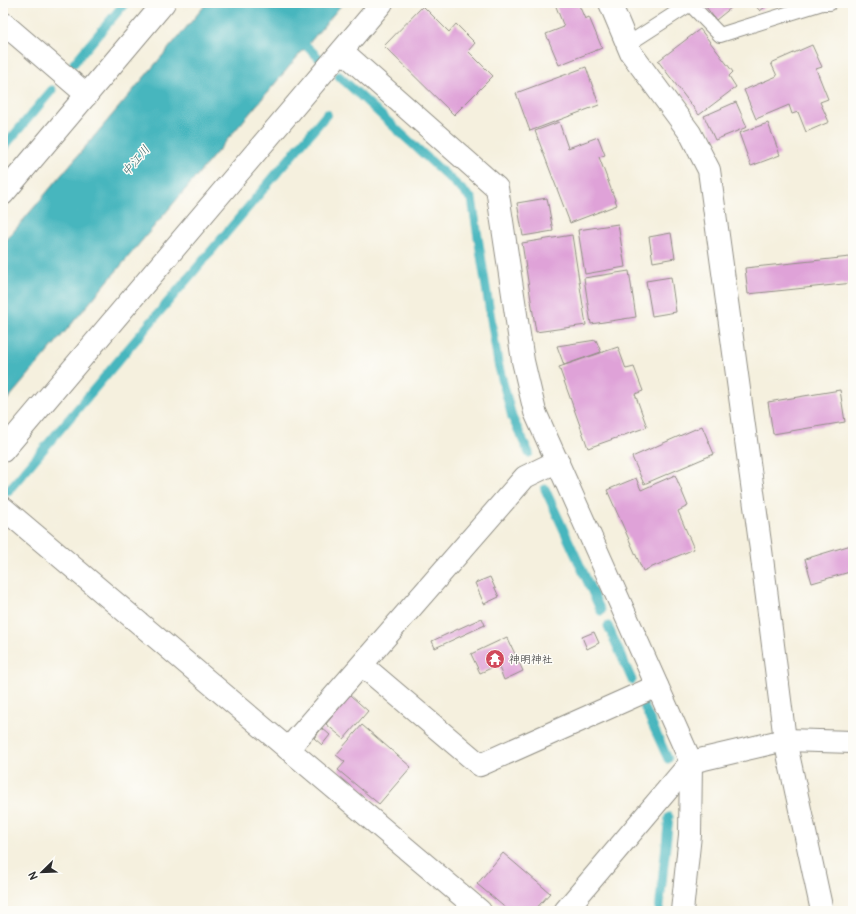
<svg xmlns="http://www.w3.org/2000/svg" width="856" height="914" viewBox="0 0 856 914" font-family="Pangolin,'Klee One',sans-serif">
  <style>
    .water { fill: #46b6be; stroke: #387074 }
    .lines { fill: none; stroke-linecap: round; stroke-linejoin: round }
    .stream { stroke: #46b6be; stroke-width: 9 }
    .building { fill: #dfa2d8 }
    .lane-casing { stroke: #908e84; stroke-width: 16 }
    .street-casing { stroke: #908e84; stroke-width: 24 }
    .lane { stroke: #fff; stroke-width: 14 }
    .street { stroke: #fff; stroke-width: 22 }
    .labels { text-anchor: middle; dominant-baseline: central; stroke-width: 3; stroke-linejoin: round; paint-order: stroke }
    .poi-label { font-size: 11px; fill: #2b2b2b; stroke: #fdfcf7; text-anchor: start }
    .water-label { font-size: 12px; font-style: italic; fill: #366366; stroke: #fdfcf7 }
  </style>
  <rect width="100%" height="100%" fill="#fdfcf7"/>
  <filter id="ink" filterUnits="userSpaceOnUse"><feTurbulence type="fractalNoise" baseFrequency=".025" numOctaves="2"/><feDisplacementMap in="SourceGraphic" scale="8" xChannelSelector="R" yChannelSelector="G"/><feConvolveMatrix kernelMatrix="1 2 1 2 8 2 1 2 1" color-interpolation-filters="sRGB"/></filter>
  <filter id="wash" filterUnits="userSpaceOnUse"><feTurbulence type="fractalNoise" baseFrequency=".012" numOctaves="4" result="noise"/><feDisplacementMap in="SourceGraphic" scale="16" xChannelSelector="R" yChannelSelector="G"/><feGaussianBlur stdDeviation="0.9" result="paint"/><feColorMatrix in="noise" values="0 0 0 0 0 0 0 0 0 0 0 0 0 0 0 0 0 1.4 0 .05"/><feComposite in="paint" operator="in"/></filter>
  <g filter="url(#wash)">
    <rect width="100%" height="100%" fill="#f5f0de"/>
    <polygon class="water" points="207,3 343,3 3,405 3,244"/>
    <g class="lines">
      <g class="stream">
        <polyline points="298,38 319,58"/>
        <polyline points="74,63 125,3"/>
        <polyline points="339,76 472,199 498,363 512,417 529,453"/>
        <polyline points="3,148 52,90"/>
        <polyline points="545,489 601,611"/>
        <polyline points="8,491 327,114"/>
        <polyline points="608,626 632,680"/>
        <polyline points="642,702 668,759"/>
        <polyline points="659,911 669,817"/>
      </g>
    </g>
    <g id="blocks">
      <g class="building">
        <polygon points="557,3 578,3 585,19 589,17 602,48 559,65 546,34 564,27 555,4"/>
        <polygon points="703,3 737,3 716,20"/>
        <polygon points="753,3 770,3 760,11"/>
        <polygon points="423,6 449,32 456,24 475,43 468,51 493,76 454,115 384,46"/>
        <polygon points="700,29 733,72 729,76 736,87 699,115 658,61"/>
        <polygon points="812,45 822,67 816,69 828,99 820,102 829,122 806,132 798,112 792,114 789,105 756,119 744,90 777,76 771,63"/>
        <polygon points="586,67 599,105 530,131 516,93"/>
        <polygon points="736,102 747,127 715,140 704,116"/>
        <polygon points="559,122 568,148 598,137 605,155 599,157 617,205 570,223 535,131"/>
        <polygon points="768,123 780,155 751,166 739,133"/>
        <polygon points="547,198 553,231 523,236 517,203"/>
        <polygon points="618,224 625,267 585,274 578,230"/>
        <polygon points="671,233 675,258 653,262 649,237"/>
        <polygon points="572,235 586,325 536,332 522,243"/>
        <polygon points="850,257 853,283 748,294 745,268"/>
        <polygon points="629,271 636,317 591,324 584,278"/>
        <polygon points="671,277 676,312 652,316 646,281"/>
        <polygon points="596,340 601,352 564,365 557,346"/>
        <polygon points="618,347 626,369 634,367 643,391 635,394 647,427 588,448 559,367"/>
        <polygon points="840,390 845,422 773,434 768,402"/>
        <polygon points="702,426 714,454 644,484 632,457"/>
        <polygon points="675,475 688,506 678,511 694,549 643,571 607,490 636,478 641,490"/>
        <polygon points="851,545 853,552 853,571 812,583 805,559"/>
        <polygon points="490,577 499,597 484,604 475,583"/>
        <polygon points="482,618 485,625 435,648 432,641"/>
        <polygon points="594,632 599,643 587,649 582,637"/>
        <polygon points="507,637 523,671 504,680 498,665 480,673 471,654"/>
        <polygon points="350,695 368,711 344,739 326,724"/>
        <polygon points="362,725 411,767 379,804 338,770 345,762 336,755"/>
        <polygon points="322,728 330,735 322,745 314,738"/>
        <polygon points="503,853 550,893 534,911 509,911 477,884"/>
      </g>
    </g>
  </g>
  <g filter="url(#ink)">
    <use href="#blocks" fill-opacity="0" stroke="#908e84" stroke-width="1"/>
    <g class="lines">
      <defs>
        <polyline id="lane" points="628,44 690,4 720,35 822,3 830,3"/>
        <g id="street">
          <polyline points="610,3 631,53 690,133 709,170 761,550 785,740 822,911"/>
          <polyline points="3,23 87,95"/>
          <polyline points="342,51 497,188 523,361 535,412 691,762 690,835 682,911"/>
          <polyline points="3,194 164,3"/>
          <polyline points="3,451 382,3"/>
          <polyline points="3,508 480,911"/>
          <polyline points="362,665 480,765 657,686"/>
          <polyline points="288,749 525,477 558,461"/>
          <polyline points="565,911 691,762 785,740 853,742"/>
        </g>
      </defs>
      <use href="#lane" class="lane-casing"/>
      <use href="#street" class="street-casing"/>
      <use href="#lane" class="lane"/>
      <use href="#street" class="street"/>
    </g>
  </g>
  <defs>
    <symbol id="temple-disc" viewBox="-11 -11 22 22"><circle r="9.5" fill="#d1495b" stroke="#fdfcf7"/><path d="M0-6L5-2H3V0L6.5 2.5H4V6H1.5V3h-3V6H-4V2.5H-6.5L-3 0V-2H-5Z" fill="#fff"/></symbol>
  </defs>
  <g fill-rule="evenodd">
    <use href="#temple-disc" x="484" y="648" width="22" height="22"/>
  </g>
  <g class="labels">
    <g class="poi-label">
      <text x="509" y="659">神明神社</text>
    </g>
    <g class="water-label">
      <text transform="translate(136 161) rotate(-50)">中江川</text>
    </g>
  </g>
  <rect width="856" height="914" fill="none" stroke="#fdfcf7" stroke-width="16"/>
  <g transform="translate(42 872) rotate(247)" stroke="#fdfcf7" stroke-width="3" paint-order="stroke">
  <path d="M0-3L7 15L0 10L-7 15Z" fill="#2b2b2b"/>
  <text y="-6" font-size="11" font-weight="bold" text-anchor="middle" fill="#2b2b2b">N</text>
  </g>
</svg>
